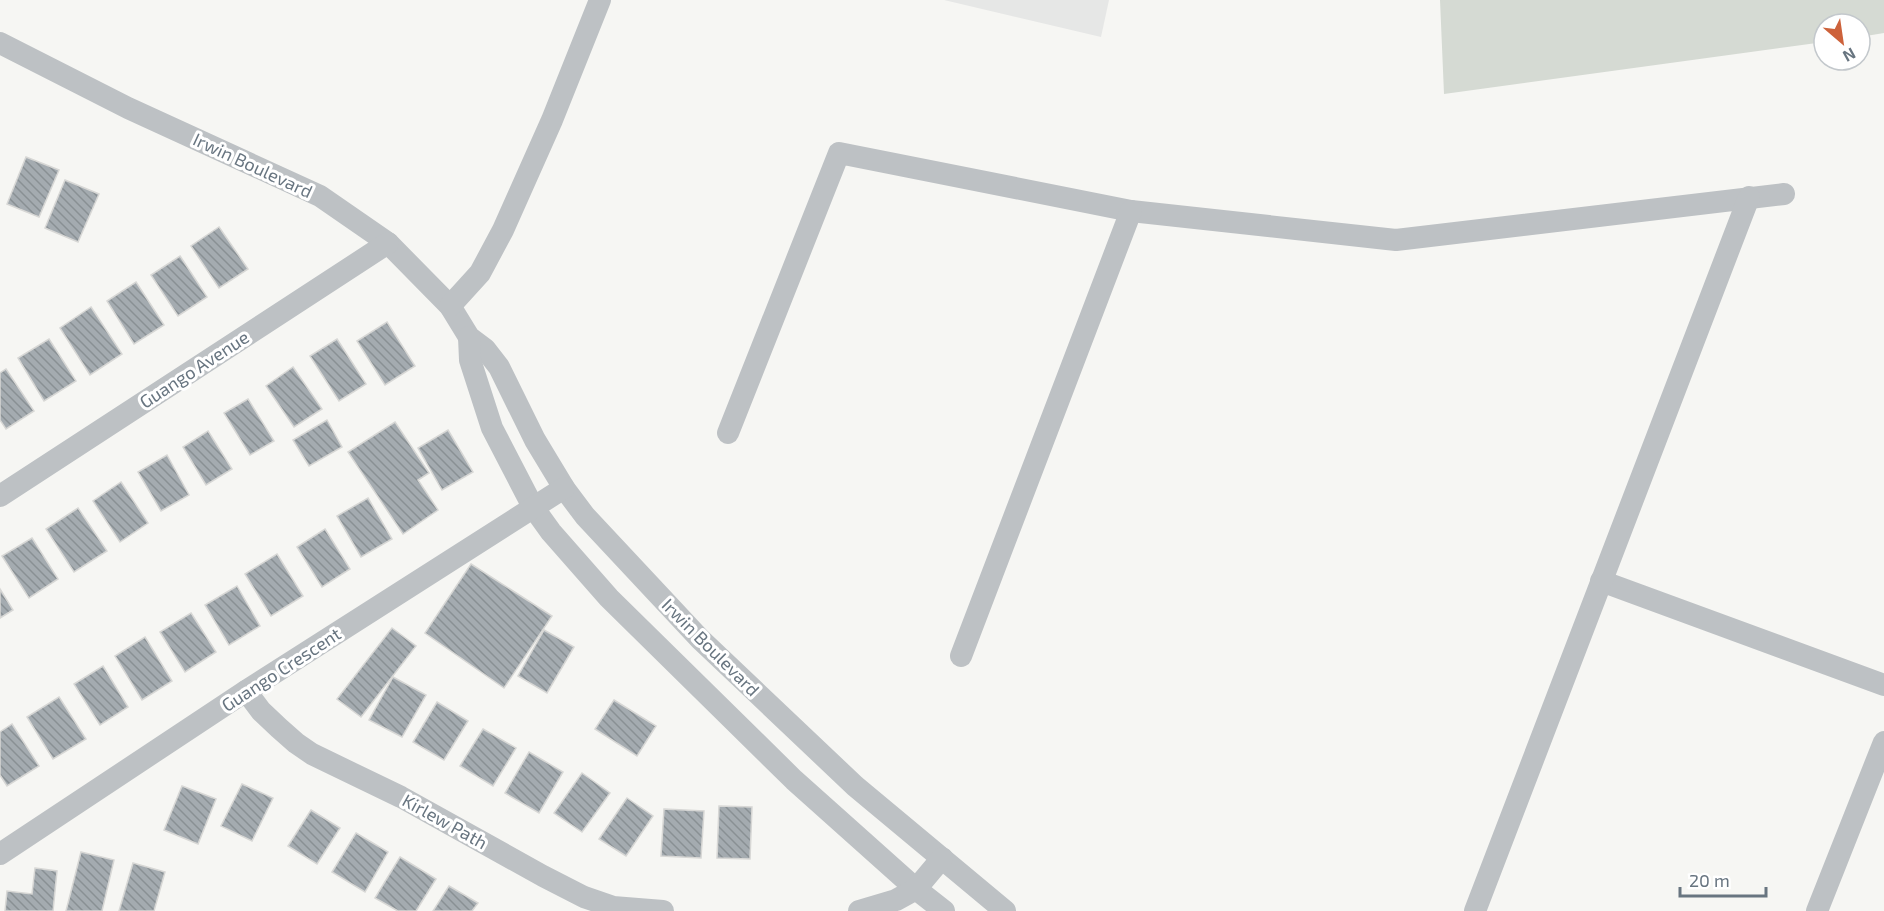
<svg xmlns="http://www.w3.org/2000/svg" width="1884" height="911" viewBox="0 0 1884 911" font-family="'Exo 2',sans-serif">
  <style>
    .built { fill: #e6e7e6 }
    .pitch { fill: #d5dad3 }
    .building { fill: url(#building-back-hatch); stroke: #d7d7d5; stroke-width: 1.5 }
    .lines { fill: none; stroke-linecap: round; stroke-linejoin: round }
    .minor { stroke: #bdc1c4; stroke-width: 22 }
    .labels { text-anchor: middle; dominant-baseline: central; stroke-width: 6; stroke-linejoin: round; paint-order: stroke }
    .street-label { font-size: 18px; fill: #687580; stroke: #fff }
  </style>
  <defs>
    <pattern id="building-back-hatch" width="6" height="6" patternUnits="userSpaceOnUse" patternTransform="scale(1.5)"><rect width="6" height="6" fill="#a4abb0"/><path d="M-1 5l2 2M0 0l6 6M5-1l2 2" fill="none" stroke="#899094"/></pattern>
  </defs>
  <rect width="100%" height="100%" fill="#f6f6f3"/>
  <polygon class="built" points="944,0 1109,0 1101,37"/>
  <polygon class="pitch" points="1440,0 1884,0 1884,33 1860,37 1860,24 1824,24 1824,42 1444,94"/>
  <g class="building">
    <polygon points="26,157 59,170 39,217 7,204"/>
    <polygon points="65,180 99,194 78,242 45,228"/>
    <polygon points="219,227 248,269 219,288 191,246"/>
    <polygon points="180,256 207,297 178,316 151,275"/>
    <polygon points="136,282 164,325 134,344 107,301"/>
    <polygon points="91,307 122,354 90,375 60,328"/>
    <polygon points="387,322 415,366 385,385 357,341"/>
    <polygon points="49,339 76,381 44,401 18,358"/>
    <polygon points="337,339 366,384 339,401 310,356"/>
    <polygon points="293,367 322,409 294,427 266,386"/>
    <polygon points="6,369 34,411 6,429 0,420 0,373"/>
    <polygon points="248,399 274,441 250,455 224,413"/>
    <polygon points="327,420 342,447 309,466 293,440"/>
    <polygon points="395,422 429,473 418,480 438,510 403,534 348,452"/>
    <polygon points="448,430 473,472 442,490 418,448"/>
    <polygon points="208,431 232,469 206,485 183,447"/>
    <polygon points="167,455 189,495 161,511 138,472"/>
    <polygon points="121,482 148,523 120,542 93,501"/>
    <polygon points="368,498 392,539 361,557 337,516"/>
    <polygon points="78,508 107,551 74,572 46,529"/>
    <polygon points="325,529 350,569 322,587 297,547"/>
    <polygon points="32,538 58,579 29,598 2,556"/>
    <polygon points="277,554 303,596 271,616 245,574"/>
    <polygon points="471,564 552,616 504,688 425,633"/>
    <polygon points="237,586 260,626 229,645 205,605"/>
    <polygon points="0,589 13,610 0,618"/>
    <polygon points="191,613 216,652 185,672 160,632"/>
    <polygon points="392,628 416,646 361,717 337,699"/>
    <polygon points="544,630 574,647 547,693 518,676"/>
    <polygon points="145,637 172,681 142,700 115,656"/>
    <polygon points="103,666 128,707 100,725 74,684"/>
    <polygon points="393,677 426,695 402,737 369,720"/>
    <polygon points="59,697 86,739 53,759 27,717"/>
    <polygon points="614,700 656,726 637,756 595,729"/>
    <polygon points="437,702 468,721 444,760 413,742"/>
    <polygon points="12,724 39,766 7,786 0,775 0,732"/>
    <polygon points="483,729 516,748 493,786 460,766"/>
    <polygon points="529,752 563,772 539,813 505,793"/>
    <polygon points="582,773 610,793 582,832 554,813"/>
    <polygon points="242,784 273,798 252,841 221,826"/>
    <polygon points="182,786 216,799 198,844 164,830"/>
    <polygon points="627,798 653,816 626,856 599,839"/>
    <polygon points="719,806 752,807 750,859 717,858"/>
    <polygon points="664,809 704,811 701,858 661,856"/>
    <polygon points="311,810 340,828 317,864 288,846"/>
    <polygon points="356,833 388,852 365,892 332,872"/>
    <polygon points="81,852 114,860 102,911 66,911"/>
    <polygon points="400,857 436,879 416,911 398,911 375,898"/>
    <polygon points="133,863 165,872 154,911 119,911"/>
    <polygon points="35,868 57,871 53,911 5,911 7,891 32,894"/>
    <polygon points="449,886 478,903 472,911 433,911"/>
  </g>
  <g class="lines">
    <g class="minor">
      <polyline points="0,43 128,108 320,196 388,243 450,306 469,337 485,349 499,367 535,440 564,488 585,516 700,639 855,786 1005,911"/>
      <polyline points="450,306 480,273 503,230 552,120 600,0"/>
      <polyline points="469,337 470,360 492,428 533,507 551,532 609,598 794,780 916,889 944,911"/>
      <polyline points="728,433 839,153 1131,211 1396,240 1784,194"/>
      <polyline points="0,496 388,243"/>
      <polyline points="1601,581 1884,685"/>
      <polyline points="961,656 1131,211"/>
      <polyline points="246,691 261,711 279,728 296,743 312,754 401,797 543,876 584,897 613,907 663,911"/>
      <polyline points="0,854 246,691 564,488"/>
      <polyline points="859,911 896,900 916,889 942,858"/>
      <polyline points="1475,911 1749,197"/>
      <polyline points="1817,911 1884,742"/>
    </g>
  </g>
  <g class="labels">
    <g class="street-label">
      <text transform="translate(253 165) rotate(25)">Irwin Boulevard</text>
      <text transform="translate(194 369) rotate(-33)">Guango Avenue</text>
      <text transform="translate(711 647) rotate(45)">Irwin Boulevard</text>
      <text transform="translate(281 669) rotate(-33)">Guango Crescent</text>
      <text transform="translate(445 821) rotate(29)">Kirlew Path</text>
    </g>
  </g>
  <g transform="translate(1842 42) rotate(151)"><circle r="28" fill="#ffffff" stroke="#c3c8cc" stroke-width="1.5"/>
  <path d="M0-4.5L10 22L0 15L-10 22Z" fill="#cd623b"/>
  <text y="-9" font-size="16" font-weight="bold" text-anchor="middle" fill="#687580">N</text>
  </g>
  <path d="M1680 887v9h86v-9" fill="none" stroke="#687580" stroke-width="3"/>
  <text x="1689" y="887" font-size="18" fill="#687580" stroke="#ffffff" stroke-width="4.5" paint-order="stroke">20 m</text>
</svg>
